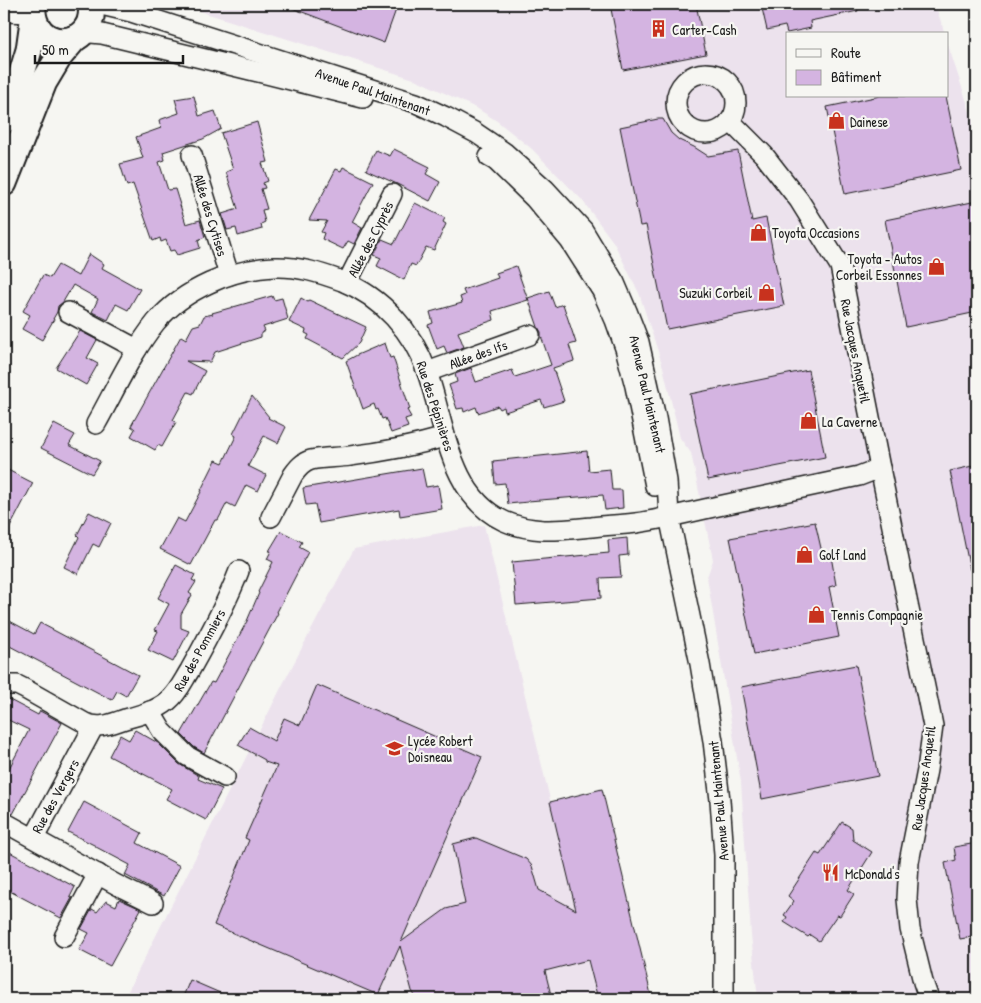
<svg xmlns="http://www.w3.org/2000/svg" width="981" height="1003" viewBox="0 0 981 1003" font-family="'Patrick Hand',sans-serif">
  <style>
    .built { fill: #ece2ed }
    .building { fill: #d4b4e1; stroke: #1c1c1c }
    .lines { fill: none; stroke-linecap: round; stroke-linejoin: round }
    .minor-casing { stroke: #1c1c1c; stroke-width: 22 }
    .major-casing { stroke: #1c1c1c; stroke-width: 29 }
    .minor { stroke: #f6f6f2; stroke-width: 19 }
    .major { stroke: #f6f6f2; stroke-width: 25 }
    .labels { text-anchor: middle; dominant-baseline: central; stroke-width: 4.5; stroke-linejoin: round; paint-order: stroke }
    .poi-label { font-size: 14px; fill: #1c1c1c; stroke: #f6f6f2; text-anchor: start }
    .street-label { font-size: 14px; fill: #1c1c1c; stroke: #f6f6f2 }
  </style>
  <rect width="100%" height="100%" fill="#f6f6f2"/>
  <filter id="ink" filterUnits="userSpaceOnUse"><feTurbulence type="fractalNoise" baseFrequency=".02" numOctaves="2"/><feDisplacementMap in="SourceGraphic" scale="10" xChannelSelector="R" yChannelSelector="G"/><feConvolveMatrix kernelMatrix="1 2 1 2 8 2 1 2 1" color-interpolation-filters="sRGB"/></filter>
  <g filter="url(#ink)">
    <g class="built">
      <polygon points="177,4 935,4 945,34 787,34 787,96 947,96 947,42 977,133 977,998 971,999 758,999 751,935 741,782 707,577 713,560 691,453 680,438 663,367 639,293 614,243 582,200 532,149 497,121 478,109 417,80"/>
      <polygon points="484,525 598,999 121,999 124,999 285,680 354,549"/>
    </g>
    <g class="building">
      <polygon points="284,4 398,4 384,43 284,5"/>
      <polygon points="610,4 696,4 706,54 623,70"/>
      <polygon points="761,4 857,4 858,11 810,21 811,28 787,33 785,26 767,30"/>
      <polygon points="194,96 199,116 215,111 221,129 203,139 163,152 165,160 159,162 168,190 175,189 186,224 200,220 205,237 198,240 200,248 177,255 174,250 170,251 166,240 161,242 160,238 153,241 133,184 127,186 120,164 143,158 136,137 161,128 159,120 179,113 175,99"/>
      <polygon points="880,96 946,96 961,170 845,194 827,107"/>
      <polygon points="658,119 663,119 671,133 679,140 694,147 708,156 738,151 752,221 766,218 784,306 667,329 646,225 640,226 620,127"/>
      <polygon points="257,122 268,162 262,163 268,181 263,183 265,188 261,189 267,209 262,210 265,222 261,224 262,229 238,236 236,228 227,230 222,214 238,209 226,172 233,169 221,133"/>
      <polygon points="394,149 430,167 426,174 440,182 430,201 397,184 366,170 376,150 390,156"/>
      <polygon points="343,167 373,182 352,222 362,228 354,244 348,241 343,249 322,239 324,233 321,232 327,221 309,220 336,169 341,171"/>
      <polygon points="977,201 977,312 906,327 885,220"/>
      <polygon points="415,203 445,218 443,222 446,224 434,250 426,247 416,266 411,264 404,280 377,266 381,258 374,255 382,239 394,244"/>
      <polygon points="89,254 104,264 102,268 140,289 128,310 116,304 108,320 92,312 98,299 73,285 63,302 58,306 57,312 53,319 54,319 42,340 22,329 30,315 23,311 43,275 50,278 58,265 78,276"/>
      <polygon points="516,266 528,300 492,311 494,320 458,332 464,347 447,353 444,346 437,349 428,325 433,323 430,312 462,303 460,297 465,295 463,290 498,278 496,273"/>
      <polygon points="549,291 555,307 563,304 576,343 569,345 574,361 553,368 564,401 544,407 541,400 505,412 504,407 500,409 498,406 478,413 476,407 464,412 463,408 457,409 449,385 457,382 455,374 471,368 476,382 512,370 515,377 551,365 541,336 541,332 538,327 528,298"/>
      <polygon points="272,296 274,300 282,298 288,319 263,327 265,331 261,333 261,337 215,352 210,362 186,361 205,371 193,394 188,392 173,420 176,422 162,447 158,445 155,450 131,436 135,429 131,426 181,336 186,339 193,326 200,324 204,316 213,314 212,313"/>
      <polygon points="301,298 308,302 309,300 366,327 359,343 343,358 307,339 309,335 305,333 306,330 289,322"/>
      <polygon points="80,331 97,340 87,358 98,364 86,385 56,368"/>
      <polygon points="385,343 390,358 393,357 410,409 407,410 411,417 405,419 408,427 391,433 385,418 382,419 378,409 376,410 374,404 363,409 346,361 357,355"/>
      <polygon points="808,370 825,457 708,480 690,394"/>
      <polygon points="252,396 269,417 268,418 286,427 278,443 264,436 248,466 266,475 258,491 246,485 235,507 227,503 218,520 215,520 191,565 160,549 177,518 185,522 202,490 201,490 216,460 223,463 236,436 233,434"/>
      <polygon points="54,424 75,435 69,445 100,461 92,474 41,448"/>
      <polygon points="587,451 589,471 610,469 612,490 622,490 623,508 605,510 603,495 528,501 528,502 508,504 505,483 495,484 493,461"/>
      <polygon points="977,465 977,569 970,570 950,471"/>
      <polygon points="4,468 33,483 4,539"/>
      <polygon points="422,468 426,487 438,485 442,509 400,516 399,509 319,523 315,504 306,505 303,488"/>
      <polygon points="89,512 111,523 99,547 93,544 78,574 64,567 79,537 77,535"/>
      <polygon points="815,522 823,557 831,556 836,585 829,587 839,637 754,654 730,538"/>
      <polygon points="281,531 302,542 299,547 308,552 277,612 278,613 204,753 194,747 181,734 211,682 214,683 247,621 259,593 258,592 273,562 267,559 271,551 269,551"/>
      <polygon points="627,538 628,555 619,556 621,577 600,578 601,598 516,605 512,562 609,553 608,540"/>
      <polygon points="176,565 195,575 192,580 196,582 189,593 192,595 181,614 181,628 189,631 173,662 148,650 158,631 155,630 169,604 158,598"/>
      <polygon points="4,618 34,634 40,623 138,675 126,696 117,691 112,700 4,643"/>
      <polygon points="856,665 878,776 762,799 741,687"/>
      <polygon points="317,685 482,757 401,942 446,909 465,904 453,844 476,838 526,859 532,866 539,890 576,910 550,802 602,789 652,999 598,999 588,960 545,971 552,999 474,999 472,995 451,999 417,999 412,991 400,946 378,995 214,925 249,840 245,838 277,766 265,762 265,760 238,745 249,727 274,741 284,718 300,725"/>
      <polygon points="4,697 38,715 40,711 62,723 13,814 4,811 4,778 29,730 4,718"/>
      <polygon points="135,730 158,743 179,764 199,776 198,779 222,789 206,820 166,799 172,789 109,756 120,735 129,740"/>
      <polygon points="84,802 142,833 137,843 180,866 164,896 125,875 130,865 96,847 96,846 68,832"/>
      <polygon points="842,822 852,828 853,840 872,852 848,890 854,894 840,916 837,915 819,941 810,935 808,937 784,922 787,917 784,915 794,901 788,896 816,853 820,855"/>
      <polygon points="977,843 977,936 960,939 945,863 956,860 954,847"/>
      <polygon points="4,849 75,887 70,897 72,898 61,918 4,888"/>
      <polygon points="119,899 141,909 110,966 79,950 89,933 81,929 92,909 97,912 106,901 116,906"/>
      <polygon points="190,980 234,999 182,999"/>
    </g>
    <g class="lines">
      <defs>
        <g id="minor">
          <polyline points="97,4 131,12 384,93 416,103 446,117 476,133 504,152 545,189 583,230 615,283 627,311 639,342 656,418 667,481 669,516 700,664 713,741 720,800 724,855 724,999"/>
          <polyline points="4,12 32,13"/>
          <polyline points="82,33 91,33 102,34 250,70 363,98"/>
          <circle cx="706" cy="103" r="30"/>
          <polyline points="730,121 764,155 799,200 840,266 880,468 933,726 927,770 909,862 907,899 910,929 923,982 929,999"/>
          <polyline points="192,155 229,275"/>
          <polyline points="489,157 496,161 534,198 570,241 602,291 615,320 625,348 635,386 655,486"/>
          <polyline points="347,283 392,194"/>
          <polyline points="68,312 137,349"/>
          <polyline points="427,372 530,335"/>
          <path d="M96,424C115,390 132,352 156,322C184,289 232,269 274,267C298,266 320,273 342,281C382,297 413,332 427,372C445,422 449,496 504,521C534,534 560,530 592,527C606,525 621,525 636,523C665,519 695,511 723,505C768,495 814,486 859,476L880,468"/>
          <path d="M271,517L293,475C298,468 303,462 311,460C323,457 337,458 350,456C382,452 414,446 445,437"/>
          <path d="M4,685H17L25,689L85,723C100,729 110,724 125,719C140,715 156,711 168,701C178,693 183,681 190,670C208,638 226,605 239,571"/>
          <polyline points="150,711 162,731 187,756 225,777"/>
          <polyline points="4,822 117,885 153,903"/>
          <polyline points="34,838 94,726"/>
          <polyline points="64,937 98,874"/>
        </g>
        <g id="major">
          <path d="M33,4C29,55 98,51 91,4"/>
          <polyline points="4,120 22,73 29,50 33,21"/>
          <polyline points="4,183 44,82 59,57 75,38"/>
        </g>
      </defs>
      <use href="#minor" class="minor-casing"/>
      <use href="#major" class="major-casing"/>
      <use href="#minor" class="minor"/>
      <use href="#major" class="major"/>
    </g>
  </g>
  <defs>
    <symbol id="building-bare" viewBox="-9 -9 18 18"><path d="M-4-6H4V6H1V3H-1V6H-4ZM-2.5-4.3h1.7v1.8h-1.7ZM.8-4.3h1.7v1.8H.8ZM-2.5-1h1.7V.8h-1.7ZM.8-1h1.7V.8H.8Z" fill="#c8321e" stroke="#f6f6f2" stroke-width="2.5" paint-order="stroke"/></symbol>
    <symbol id="shop-bare" viewBox="-9 -9 18 18"><path d="M-5-2.5h2.3a2.7 3.5 0 0 1 5.4 0H5L5.5 6h-11ZM-1.5-2.5h3a1.5 2.3 0 0 0-3 0Z" fill="#c8321e" stroke="#f6f6f2" stroke-width="2.5" paint-order="stroke"/></symbol>
    <symbol id="school-bare" viewBox="-9 -9 18 18"><path d="M0-5L7-2L0 1L-7-2ZM-4 1L0 2.5L4 1V4Q0 6-4 4Z" fill="#c8321e" stroke="#f6f6f2" stroke-width="2.5" paint-order="stroke"/></symbol>
    <symbol id="restaurant-bare" viewBox="-9 -9 18 18"><path d="M-5-6h1v4h1v-4h1v4h1v-4h1v5L-1.5 .5V6h-2V.5L-5-1ZM5-6V6H3V1.5H1.5Q1.5-4 5-6Z" fill="#c8321e" stroke="#f6f6f2" stroke-width="2.5" paint-order="stroke"/></symbol>
  </defs>
  <g fill-rule="evenodd">
    <use href="#building-bare" x="646" y="16" width="25" height="25"/>
    <use href="#shop-bare" x="824" y="108" width="25" height="25"/>
    <use href="#shop-bare" x="746" y="220" width="25" height="25"/>
    <use href="#shop-bare" x="924" y="254" width="25" height="25"/>
    <use href="#shop-bare" x="754" y="280" width="25" height="25"/>
    <use href="#shop-bare" x="796" y="408" width="25" height="25"/>
    <use href="#shop-bare" x="792" y="542" width="25" height="25"/>
    <use href="#shop-bare" x="804" y="602" width="25" height="25"/>
    <use href="#school-bare" x="382" y="736" width="25" height="25"/>
    <use href="#restaurant-bare" x="818" y="860" width="25" height="25"/>
  </g>
  <g class="labels">
    <g class="poi-label">
      <text x="672" y="29">Carter-Cash</text>
      <text x="850" y="121">Dainese</text>
      <text x="772" y="232">Toyota Occasions</text>
      <text x="922" y="258" text-anchor="end">Toyota - Autos<tspan x="922" dy="16">Corbeil Essonnes</tspan></text>
      <text x="752" y="292" text-anchor="end">Suzuki Corbeil</text>
      <text x="822" y="421">La Caverne</text>
      <text x="819" y="554">Golf Land</text>
      <text x="831" y="614">Tennis Compagnie</text>
      <text x="408" y="740">Lycée Robert<tspan x="408" dy="16">Doisneau</tspan></text>
      <text x="845" y="873">McDonald's</text>
    </g>
    <g class="street-label">
      <text transform="translate(373 91) rotate(19)">Avenue Paul Maintenant</text>
      <text transform="translate(211 215) rotate(73)">Allée des Cytises</text>
      <text transform="translate(370 239) rotate(-63)">Allée des Cyprès</text>
      <text transform="translate(856 351) rotate(79)">Rue Jacques Anquetil</text>
      <text transform="translate(478 354) rotate(-20)">Allée des Ifs</text>
      <text transform="translate(648 394) rotate(77)">Avenue Paul Maintenant</text>
      <text transform="translate(436 406) rotate(72)">Rue des Pépinières</text>
      <text transform="translate(199 650) rotate(-61)">Rue des Pommiers</text>
      <text transform="translate(923 778) rotate(-82)">Rue Jacques Anquetil</text>
      <text transform="translate(55 796) rotate(-61)">Rue des Vergers</text>
      <text transform="translate(718 801) rotate(-95)">Avenue Paul Maintenant</text>
    </g>
  </g>
  <rect width="981" height="1003" fill="none" stroke="#f6f6f2" stroke-width="20"/>
  <rect x="10" y="10" width="961" height="983" fill="none" stroke="#1c1c1c" stroke-width="2" filter="url(#ink)"/>
  <rect x="786" y="32" width="162" height="65" fill="#f6f6f2" stroke="#9f9f9c"/>
  <rect x="796" y="49" width="25" height="8" fill="#f6f6f2" stroke="#9f9f9c"/>
  <text x="831" y="58" font-size="15" fill="#1c1c1c">Route</text>
  <rect x="796" y="70" width="25" height="15" fill="#d4b4e1" stroke="#9f9f9c"/>
  <text x="831" y="82" font-size="15" fill="#1c1c1c">Bâtiment</text>
  <path d="M35 55v8h148v-8" fill="none" stroke="#1c1c1c" stroke-width="2.5"/>
  <text x="42" y="55" font-size="15" fill="#1c1c1c" stroke="#f6f6f2" stroke-width="4" paint-order="stroke">50 m</text>
</svg>
